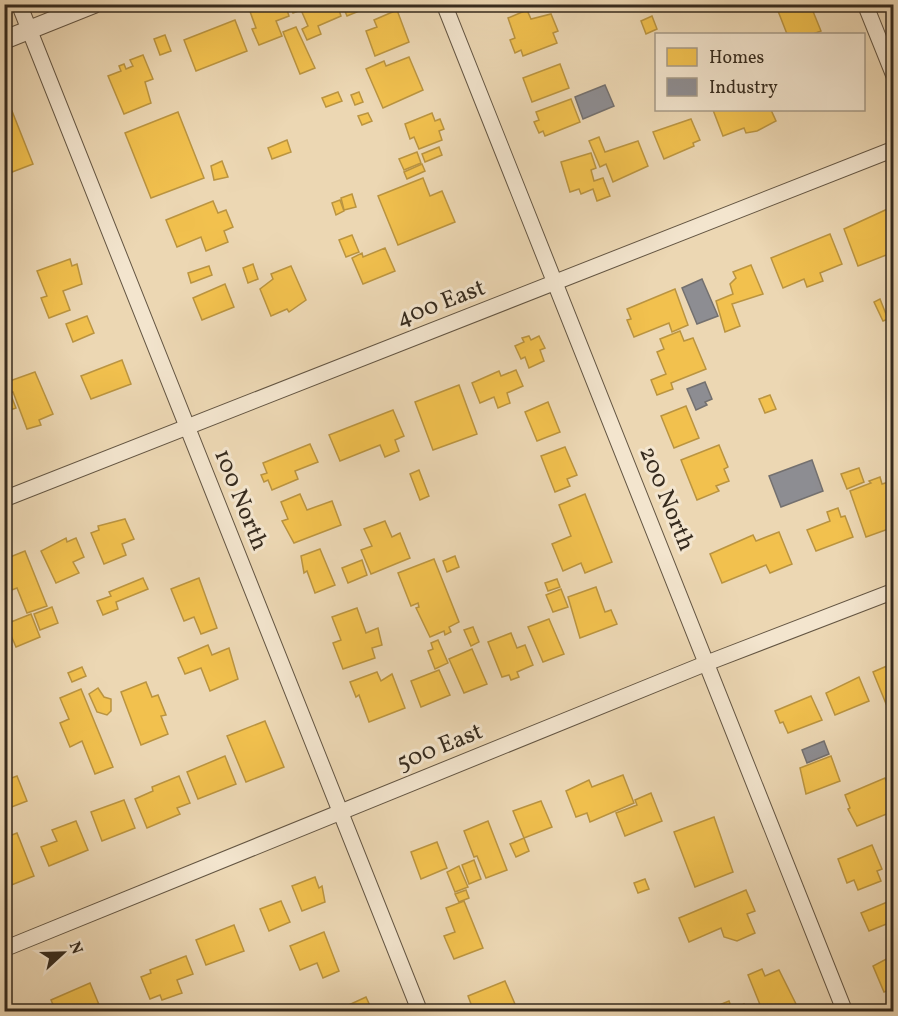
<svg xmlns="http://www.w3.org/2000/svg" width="898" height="1016" viewBox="0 0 898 1016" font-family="Vollkorn,serif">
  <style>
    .homes { fill: #f2c14e; stroke: #ba9440; stroke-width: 1.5 }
    .industry { fill: #8d8d92; stroke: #73706f; stroke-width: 1.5 }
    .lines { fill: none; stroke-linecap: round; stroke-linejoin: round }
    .minor-casing { stroke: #645643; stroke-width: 17 }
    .tertiary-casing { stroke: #645643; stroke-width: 20 }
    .minor { stroke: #f3e5ce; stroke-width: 15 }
    .tertiary { stroke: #f3e5ce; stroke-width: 18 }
    .labels { text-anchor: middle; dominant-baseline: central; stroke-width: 6; stroke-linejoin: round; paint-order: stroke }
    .street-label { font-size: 24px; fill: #362b1e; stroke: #f3e5ce }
  </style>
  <rect width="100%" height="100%" fill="#ecd7b3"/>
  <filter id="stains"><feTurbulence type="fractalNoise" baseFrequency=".00333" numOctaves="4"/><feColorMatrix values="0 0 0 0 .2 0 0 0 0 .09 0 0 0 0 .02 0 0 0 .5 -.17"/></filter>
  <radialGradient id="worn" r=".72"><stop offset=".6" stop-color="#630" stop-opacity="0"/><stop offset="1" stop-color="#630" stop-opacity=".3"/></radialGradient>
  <g class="homes">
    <polygon points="251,4 285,4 289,16 276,21 282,36 259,45 252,29 256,28 248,6"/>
    <polygon points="289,4 337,4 341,16 318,26 321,34 307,40 302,29 308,26 301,10 293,13"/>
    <polygon points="342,4 369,4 369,7 347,16"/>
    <polygon points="784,4 810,4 821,31 813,34 787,34 778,11 785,8"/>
    <polygon points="397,10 409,42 375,56 366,31 377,27 374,20"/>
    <polygon points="527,10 531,19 551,14 558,31 553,33 557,43 523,56 521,50 515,53 510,40 515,38 508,18"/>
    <polygon points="652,16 657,29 646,34 641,21"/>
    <polygon points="235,20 247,51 196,71 184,40"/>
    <polygon points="296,27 315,68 300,74 283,32"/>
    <polygon points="165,35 171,51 160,55 154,39"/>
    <polygon points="143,55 153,79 145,82 151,103 124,114 108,76 121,71 119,66 124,64 126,69 133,66 130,60"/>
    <polygon points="409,57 423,90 383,108 366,69 384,61 386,66"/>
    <polygon points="560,64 569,88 532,102 523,78"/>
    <polygon points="338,92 342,101 326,107 322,98"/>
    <polygon points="359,92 363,102 355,105 351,95"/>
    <polygon points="571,99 580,122 545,136 543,131 539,133 534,122 539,120 536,112"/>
    <polygon points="713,110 771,110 776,121 757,131 746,133 744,128 723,136"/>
    <polygon points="12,111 33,164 7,174 4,167 4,114"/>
    <polygon points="178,112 204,178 151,198 125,133"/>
    <polygon points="368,113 372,121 362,125 358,116"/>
    <polygon points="432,113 435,121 440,119 444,129 439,131 442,140 419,149 414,137 410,139 405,124"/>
    <polygon points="691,119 700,140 693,143 694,146 664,159 653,132"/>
    <polygon points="599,137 605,152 638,141 648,166 613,182 606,164 600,167 589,141"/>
    <polygon points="287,140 291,152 272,159 268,148"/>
    <polygon points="439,147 442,155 425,162 422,154"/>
    <polygon points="417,152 421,163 404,170 399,159"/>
    <polygon points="591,153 596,168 591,170 594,181 603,178 610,196 597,201 593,189 581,194 579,189 570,192 561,162"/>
    <polygon points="222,161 228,177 214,180 211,166"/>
    <polygon points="422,164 425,171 407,179 404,172"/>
    <polygon points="423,178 430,196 442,191 455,222 398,245 378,196"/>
    <polygon points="352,194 356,207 344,210 341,198"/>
    <polygon points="340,200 344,211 336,215 332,203"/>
    <polygon points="213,201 218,213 226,210 233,227 224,231 228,242 206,251 201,237 177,247 166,220"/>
    <polygon points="894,206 894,252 858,266 844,229"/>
    <polygon points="830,234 842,264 820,273 823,281 807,287 804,279 783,288 771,258"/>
    <polygon points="352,235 359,252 346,257 339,240"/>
    <polygon points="385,248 395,271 363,284 352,258 362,253 363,257"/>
    <polygon points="70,259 72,266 77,264 82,284 63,291 70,310 49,318 41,298 47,296 37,271"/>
    <polygon points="253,264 258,279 248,283 243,268"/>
    <polygon points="751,265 763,294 732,304 740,326 725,332 716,301 733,294 730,284 736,278 733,272"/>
    <polygon points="209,266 212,275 191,283 188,273"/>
    <polygon points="291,266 306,300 289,312 287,309 271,316 260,289 273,279 271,274"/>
    <polygon points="225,284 234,307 202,320 193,298"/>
    <polygon points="675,289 688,325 672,332 669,323 634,337 627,320 631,319 627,309"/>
    <polygon points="880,299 888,319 883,321 874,302"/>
    <polygon points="87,316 94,333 73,342 66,324"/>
    <polygon points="680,331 684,341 693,338 706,369 671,383 673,389 657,395 651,380 666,374 657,352 664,349 660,339"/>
    <polygon points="529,336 531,340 539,336 545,348 540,350 544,361 529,368 525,357 521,359 515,346 524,342 522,338"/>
    <polygon points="122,360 131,384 91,399 81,376"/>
    <polygon points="516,370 523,386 507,393 510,403 498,408 494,397 480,403 472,383 499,371 501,376"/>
    <polygon points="35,372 53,414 39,420 41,425 27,429 13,392 10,393 16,408 4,412 4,383"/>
    <polygon points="459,385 477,434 433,450 415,402"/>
    <polygon points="770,395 776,409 765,413 759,399"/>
    <polygon points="548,402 560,432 537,441 525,412"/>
    <polygon points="686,406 699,438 674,448 661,416"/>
    <polygon points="393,410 404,436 395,440 399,451 385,457 380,445 340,461 329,435"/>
    <polygon points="310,444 318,462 295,471 298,479 272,490 268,480 264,482 261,475 267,473 263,463"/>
    <polygon points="719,445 728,467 724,469 729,481 716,486 719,491 697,500 681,460"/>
    <polygon points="565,447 577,475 567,479 570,486 555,492 541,456"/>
    <polygon points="859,468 864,482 847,489 841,474"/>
    <polygon points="419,470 429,496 420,500 410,474"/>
    <polygon points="880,477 882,484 889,482 894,495 894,527 866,537 850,491 871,483 869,481"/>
    <polygon points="300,494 307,510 332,501 341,525 294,543 282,521 288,519 281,502"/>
    <polygon points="585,494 612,562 585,573 581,563 563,571 552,544 571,536 559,505"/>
    <polygon points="838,508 841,517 845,516 853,537 816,551 807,530 830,521 827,512"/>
    <polygon points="125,519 134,539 122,544 126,555 104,564 91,533 99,530 98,526"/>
    <polygon points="385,521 392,537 400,533 410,558 371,574 361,550 372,546 364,529"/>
    <polygon points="779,532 792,564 770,573 766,565 722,583 710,554 753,535 756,541"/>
    <polygon points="66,538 67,542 76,538 84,557 73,562 79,573 56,583 41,551"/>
    <polygon points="320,549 335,585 315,593 307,571 304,573 301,556"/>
    <polygon points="25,551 47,606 27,613 17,588 4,593 5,559"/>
    <polygon points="455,556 459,567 447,572 443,561"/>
    <polygon points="434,559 459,622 449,627 451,632 445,635 444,631 430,637 416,608 419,607 418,603 411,606 398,573"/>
    <polygon points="362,560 367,575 348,583 342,568"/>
    <polygon points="143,578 148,589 116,602 118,609 103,615 97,601 111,596 109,592"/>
    <polygon points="199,578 217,628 201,634 194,617 184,621 171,589"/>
    <polygon points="557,579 560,587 548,591 545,583"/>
    <polygon points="596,587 605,612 611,610 617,624 580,638 568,597"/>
    <polygon points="561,589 568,607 553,612 546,595"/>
    <polygon points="52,607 58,623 40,630 34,614"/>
    <polygon points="357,608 366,633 378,628 382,645 372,648 375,658 343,669 333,643 341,640 332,617"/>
    <polygon points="31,614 40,637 16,647 6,624"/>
    <polygon points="549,619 564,654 543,662 528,627"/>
    <polygon points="473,627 479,642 471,646 464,630"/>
    <polygon points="511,633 517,648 525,645 533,665 517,672 519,677 511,680 509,675 502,677 488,642"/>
    <polygon points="438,640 448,663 435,669 428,651 433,649 431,643"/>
    <polygon points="208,645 212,655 229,648 238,679 210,691 201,668 185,674 178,658"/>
    <polygon points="472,649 487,684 464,693 449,659"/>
    <polygon points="894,663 894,709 889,711 873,672"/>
    <polygon points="82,667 86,676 72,682 68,673"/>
    <polygon points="439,670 450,695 421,707 411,681"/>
    <polygon points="377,672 381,681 392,674 405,708 369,722 359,695 356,697 350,682"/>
    <polygon points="859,677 869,701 835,715 826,693"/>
    <polygon points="146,682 152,697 158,695 166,715 161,716 168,734 141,745 121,692"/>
    <polygon points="98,688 104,697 111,699 111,711 107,715 97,712 89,694"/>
    <polygon points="81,689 113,767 95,774 82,741 70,747 60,723 69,719 60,698"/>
    <polygon points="811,696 822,720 788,733 783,722 780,723 775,711"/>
    <polygon points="265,721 284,767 246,782 227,736"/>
    <polygon points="225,756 236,784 198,799 187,772"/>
    <polygon points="831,756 840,781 806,794 800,768"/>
    <polygon points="4,759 11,768 6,771 9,779 17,776 27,801 4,810"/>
    <polygon points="623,775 634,803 590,822 587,813 576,817 566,791 589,780 592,787"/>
    <polygon points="179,776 190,803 177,808 180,814 147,828 135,799 153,791 152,787"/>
    <polygon points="885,778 894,799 894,811 857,826 848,809 850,808 845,795"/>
    <polygon points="651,793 662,821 625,836 616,813 637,805 635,800"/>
    <polygon points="124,800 135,828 102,841 91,812"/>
    <polygon points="541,801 552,827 524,838 513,811"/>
    <polygon points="714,817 733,872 695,887 674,832"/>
    <polygon points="76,821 88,850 49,866 41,847 57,841 52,830"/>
    <polygon points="488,821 507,870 486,878 477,856 474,857 464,831"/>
    <polygon points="17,833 34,876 4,888 4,838"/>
    <polygon points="524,838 529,851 516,857 510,844"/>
    <polygon points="437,842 447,868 421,879 411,852"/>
    <polygon points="872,845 882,869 877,871 881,881 858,890 854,880 847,883 838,859"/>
    <polygon points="474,860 481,879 469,884 462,865"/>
    <polygon points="459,866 468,887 455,892 447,872"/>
    <polygon points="315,877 319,888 322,886 325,902 302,911 292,886"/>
    <polygon points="645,879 649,889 638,893 634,883"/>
    <polygon points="466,890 469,898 459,902 455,894"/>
    <polygon points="746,890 755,911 747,914 755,933 737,941 724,937 721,928 689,942 679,918"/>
    <polygon points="892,900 894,921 869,931 861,913"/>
    <polygon points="281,901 290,922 269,931 260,909"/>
    <polygon points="464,901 483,948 454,959 444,936 455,932 446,908"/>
    <polygon points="234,925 244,951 206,965 196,940"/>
    <polygon points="324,932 339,971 323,978 317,963 300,970 290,946"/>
    <polygon points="894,955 894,988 884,992 873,966"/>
    <polygon points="186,956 193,974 177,980 182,993 162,1000 160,995 150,999 141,977 151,973 150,970"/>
    <polygon points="762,969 765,976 779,970 800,1012 763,1012 748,975"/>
    <polygon points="505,981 515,1004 497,1012 474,1012 468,996"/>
    <polygon points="90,983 102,1012 56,1012 51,1000"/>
    <polygon points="366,997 371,1008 375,1006 377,1011 341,1012 340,1009"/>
    <polygon points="729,1001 732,1009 744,1004 747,1012 702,1012"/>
  </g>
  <g class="industry">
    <polygon points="605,85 614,106 583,119 575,97"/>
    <polygon points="702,279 718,316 697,324 682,288"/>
    <polygon points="705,382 712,399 705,402 707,405 696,410 687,389"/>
    <polygon points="812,460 823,491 781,507 769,476"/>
    <polygon points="824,741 829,754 807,763 802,750"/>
  </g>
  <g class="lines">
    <defs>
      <g id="minor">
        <polyline points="19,4 420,1012"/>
        <polyline points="444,4 845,1012"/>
        <polyline points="865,4 894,76"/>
        <polyline points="4,499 894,149"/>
        <polyline points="4,949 707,663 894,591"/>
      </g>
      <polyline id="tertiary" points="4,40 94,4"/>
    </defs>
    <use href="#minor" class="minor-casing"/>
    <use href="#tertiary" class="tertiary-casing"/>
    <use href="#minor" class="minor"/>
    <use href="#tertiary" class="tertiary"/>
  </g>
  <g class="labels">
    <g class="street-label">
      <text transform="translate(441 304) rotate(-21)">400 East</text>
      <text transform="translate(666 499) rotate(68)">200 North</text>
      <text transform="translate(240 500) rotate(68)">100 North</text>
      <text transform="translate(440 748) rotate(-22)">500 East</text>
    </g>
  </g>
  <rect width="898" height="1016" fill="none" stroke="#ecd7b3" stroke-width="24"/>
  <rect x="6" y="6" width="886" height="1004" fill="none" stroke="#362b1e" stroke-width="3"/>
  <rect x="12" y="12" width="874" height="992" fill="none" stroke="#362b1e" stroke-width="1.5"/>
  <rect x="655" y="33" width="210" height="78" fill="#f3e5ce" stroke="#a79b88" stroke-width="1.5"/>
  <rect x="667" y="48" width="30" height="18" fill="#f2c14e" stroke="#a79b88" stroke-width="1.5"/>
  <text x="709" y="63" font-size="18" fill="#362b1e">Homes</text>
  <rect x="667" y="78" width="30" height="18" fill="#8d8d92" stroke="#a79b88" stroke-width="1.5"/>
  <text x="709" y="93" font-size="18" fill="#362b1e">Industry</text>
  <g transform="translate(63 953) rotate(68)" stroke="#f3e5ce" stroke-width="4.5" paint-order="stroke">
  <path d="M0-4.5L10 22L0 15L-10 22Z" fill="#362b1e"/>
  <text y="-9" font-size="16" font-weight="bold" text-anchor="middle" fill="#362b1e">N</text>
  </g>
  <rect width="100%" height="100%" filter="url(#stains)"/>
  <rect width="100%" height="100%" fill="url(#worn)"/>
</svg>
